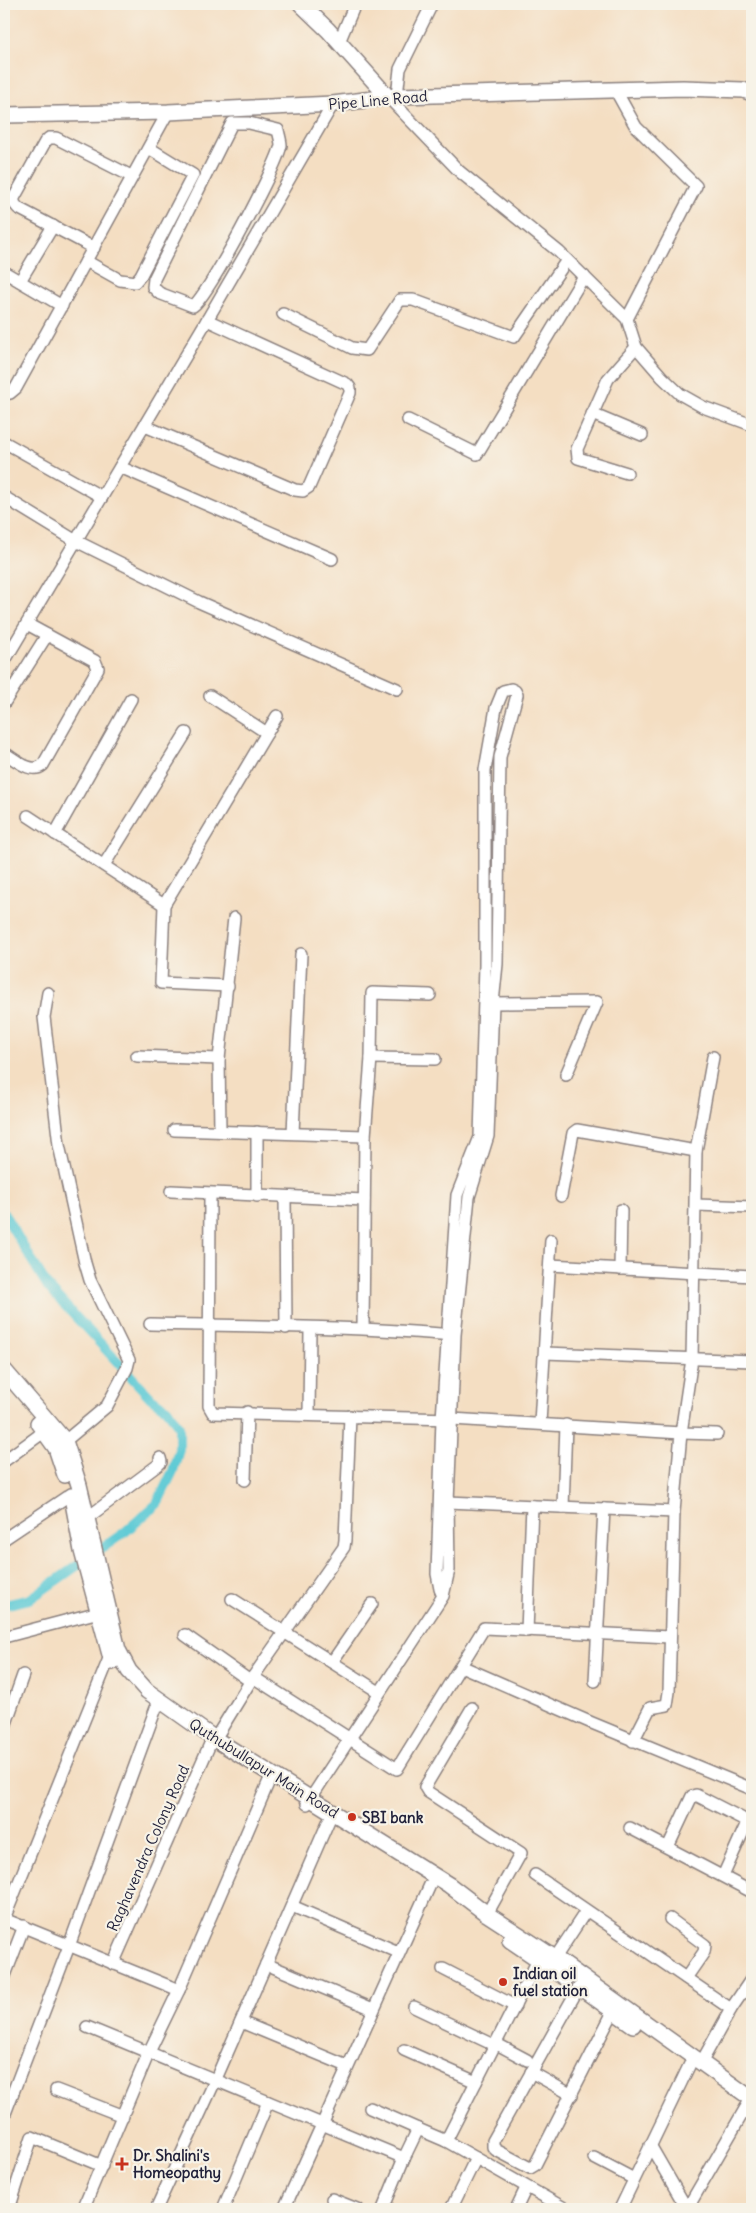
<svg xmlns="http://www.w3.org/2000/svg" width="756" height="2213" viewBox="0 0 756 2213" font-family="Delius,sans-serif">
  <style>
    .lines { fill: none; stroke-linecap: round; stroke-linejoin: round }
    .canal { stroke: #5ecad5; stroke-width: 10 }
    .street-casing { stroke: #8b807e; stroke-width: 14 }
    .secondary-casing { stroke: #8b807e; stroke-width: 18 }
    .street { stroke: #fff; stroke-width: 11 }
    .secondary { stroke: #fff; stroke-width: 15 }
    .poi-dot { fill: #c8321e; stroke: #f7f3e8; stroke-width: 2 }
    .labels { text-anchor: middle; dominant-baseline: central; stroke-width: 4.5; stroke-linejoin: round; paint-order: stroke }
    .street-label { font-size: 15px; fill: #22223b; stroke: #f7f3e8 }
    .poi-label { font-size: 15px; font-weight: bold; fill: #22223b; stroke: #f7f3e8; text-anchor: start }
  </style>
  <rect width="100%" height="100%" fill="#f7f3e8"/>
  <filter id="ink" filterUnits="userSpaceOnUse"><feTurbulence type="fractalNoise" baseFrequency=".02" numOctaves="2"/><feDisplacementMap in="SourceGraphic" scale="10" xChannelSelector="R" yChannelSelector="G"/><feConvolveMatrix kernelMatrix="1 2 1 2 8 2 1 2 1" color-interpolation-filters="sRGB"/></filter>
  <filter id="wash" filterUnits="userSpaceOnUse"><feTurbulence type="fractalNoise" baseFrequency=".0096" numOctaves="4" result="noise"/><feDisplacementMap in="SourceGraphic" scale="20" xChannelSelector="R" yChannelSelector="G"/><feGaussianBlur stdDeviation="1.12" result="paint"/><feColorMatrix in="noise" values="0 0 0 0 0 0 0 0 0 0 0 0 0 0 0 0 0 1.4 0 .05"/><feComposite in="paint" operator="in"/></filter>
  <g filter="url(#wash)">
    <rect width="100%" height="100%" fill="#f4dec2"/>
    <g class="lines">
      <polyline class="canal" points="4,1214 48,1287 151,1398 167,1409 179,1427 179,1449 173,1471 157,1504 125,1532 30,1599 4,1605"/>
    </g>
  </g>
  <g filter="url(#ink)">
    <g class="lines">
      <defs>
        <g id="street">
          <polyline points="339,42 355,4"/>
          <polyline points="616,91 636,127 696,186 627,319"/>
          <polyline points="397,96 400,69 432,4"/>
          <polyline points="388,97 460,172 559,252 627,319 636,347 662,377 680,394 703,407 752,425"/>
          <path d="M232,123H249L278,130C279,135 281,141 281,145C277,166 208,296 193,306L159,293L153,287L154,279Z"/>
          <polyline points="94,248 18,208 14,203 14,198 45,142 49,138 56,138 131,176"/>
          <polyline points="86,261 120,280 135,282 141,275 193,175 149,148"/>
          <polyline points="4,272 62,306"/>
          <polyline points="20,281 53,226"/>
          <polyline points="283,314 352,348 367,350 400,300 413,300 514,337 567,260"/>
          <polyline points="4,394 10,393 16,388 168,112"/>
          <polyline points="592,414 642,435"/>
          <polyline points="408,420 477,454 584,276"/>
          <polyline points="145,426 295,490 303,491 309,487 350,393 350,388 347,384 207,320"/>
          <polyline points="4,442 102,497"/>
          <polyline points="120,467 332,559"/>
          <polyline points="627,473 578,458 577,449 608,379 636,347"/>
          <polyline points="4,497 76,541 199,602 397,689"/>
          <polyline points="4,662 207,320 333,104"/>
          <polyline points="210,696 267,733"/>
          <polyline points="4,703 47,635"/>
          <path d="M4,753C15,759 31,775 43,765L98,668L95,661L27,624"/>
          <polyline points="28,816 164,905"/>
          <polyline points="55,834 131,699"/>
          <polyline points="104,865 186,733"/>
          <polyline points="228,986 161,983 164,905 277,716"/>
          <polyline points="48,993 44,1017 59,1145 85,1263 90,1280 129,1360 127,1368 107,1406 65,1441"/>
          <polyline points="493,1003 597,1002 566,1075"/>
          <polyline points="137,1056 219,1059"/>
          <polyline points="713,1057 696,1151 692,1359 681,1433 717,1434"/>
          <polyline points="371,1058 435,1059"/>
          <polyline points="174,1130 365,1136"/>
          <polyline points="220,1131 219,1059 234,918"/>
          <polyline points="293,1133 301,954"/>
          <polyline points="171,1191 364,1200"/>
          <polyline points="210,1194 209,1406 213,1413 452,1419 681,1433 674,1512 669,1692 667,1705 650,1708 633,1741"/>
          <polyline points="257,1196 257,1132"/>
          <polyline points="561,1196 573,1133 577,1130 696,1151"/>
          <polyline points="285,1197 286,1328"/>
          <polyline points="696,1205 752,1207"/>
          <polyline points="550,1265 752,1276"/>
          <polyline points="620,1269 621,1210"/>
          <path d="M150,1324C251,1326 352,1326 453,1335"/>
          <polyline points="363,1328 365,1136 371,1058 372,993 430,995"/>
          <polyline points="545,1353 752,1361"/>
          <polyline points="309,1414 310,1329"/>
          <polyline points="540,1423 551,1240"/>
          <polyline points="4,1461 45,1431"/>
          <polyline points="245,1480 247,1412"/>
          <polyline points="448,1502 674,1512"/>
          <polyline points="563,1507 566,1425"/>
          <polyline points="87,1518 158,1465 161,1462 160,1458"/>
          <polyline points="4,1539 71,1494"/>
          <polyline points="232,1599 379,1692"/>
          <polyline points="527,1631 532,1506"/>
          <polyline points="185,1635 250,1681"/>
          <polyline points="4,1637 99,1612"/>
          <polyline points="332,1662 372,1604"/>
          <polyline points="461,1666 592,1723 752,1789"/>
          <polyline points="253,1677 397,1769 484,1628 670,1637"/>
          <polyline points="595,1681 604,1509"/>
          <polyline points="472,1708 425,1787 428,1792 521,1853 487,1914"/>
          <polyline points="4,1729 23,1675"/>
          <polyline points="215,1739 253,1677 344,1547 345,1540 350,1416"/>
          <polyline points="307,1804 443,1596 449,1570 448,1502 455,1335 469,1197 488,1136 493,1003 497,964 500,757 517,695 515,691 511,689 503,691 496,708 485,770 485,965 480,1137 457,1195 442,1419 437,1574 440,1589 443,1596"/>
          <polyline points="630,1828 752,1892"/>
          <polyline points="668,1847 692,1796 696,1795 741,1818 745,1821 746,1825 723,1876"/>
          <polyline points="535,1875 731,2009"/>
          <polyline points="292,1906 398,1952"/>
          <polyline points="4,1919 110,1656"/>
          <polyline points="4,1919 179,1990"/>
          <polyline points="670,1919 705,1945 704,1952 686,1978"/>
          <polyline points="555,1958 586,1911"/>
          <polyline points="113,1964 210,1744"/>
          <polyline points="266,1964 373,2009"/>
          <polyline points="443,1969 515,2006"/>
          <polyline points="4,1978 24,1926"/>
          <polyline points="579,1987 493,2141 493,2147 496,2150 530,2168 535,2165 613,2012"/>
          <polyline points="414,2007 494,2045"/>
          <polyline points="241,2022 347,2066"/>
          <polyline points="87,2027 404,2158 383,2209"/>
          <polyline points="495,2043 527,2060"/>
          <polyline points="404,2050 476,2082"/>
          <polyline points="701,2063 731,2009 752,1978"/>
          <polyline points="531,2072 572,2095"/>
          <polyline points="56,2090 123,2116"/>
          <polyline points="370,2108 418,2129"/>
          <polyline points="4,2116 69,1946 156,1708"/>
          <polyline points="446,2141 538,1960"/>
          <polyline points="650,2145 687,2209"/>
          <polyline points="404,2158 418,2129 446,2141 476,2158"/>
          <polyline points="594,2158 634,2179"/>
          <polyline points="332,2199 357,2209"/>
          <polyline points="9,2209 32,2137 102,2166"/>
          <polyline points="83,2209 149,2052 179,1990 269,1781"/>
          <polyline points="156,2209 215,2081 329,1820"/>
          <polyline points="223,2209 268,2102"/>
          <polyline points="284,2209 430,1885"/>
          <polyline points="451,2209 476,2158 566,2209"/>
          <polyline points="516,2209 526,2188"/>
          <polyline points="620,2209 690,2064"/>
          <polyline points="687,2209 752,2097"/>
        </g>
        <g id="secondary">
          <polyline points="301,4 328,30 388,97"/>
          <polyline points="4,115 168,112 333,104 397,96 683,88 743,90 752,93"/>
          <polyline points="4,1370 65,1441 79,1485 118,1650 129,1671 147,1691 215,1739 449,1885 487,1914 555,1958 752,2099"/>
          <polyline points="38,1423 56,1448 65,1475"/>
          <polyline points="72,1497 82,1551 112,1662"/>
          <polyline points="510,1940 566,1978"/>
          <polyline points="585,1991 633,2025"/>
        </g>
      </defs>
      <use href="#street" class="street-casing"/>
      <use href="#secondary" class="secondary-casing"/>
      <use href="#street" class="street"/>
      <use href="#secondary" class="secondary"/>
    </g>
  </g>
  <g class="poi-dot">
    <circle cx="352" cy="1817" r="5"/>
    <circle cx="503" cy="1982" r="5"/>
    <path d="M119.5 2156.5h5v5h5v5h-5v5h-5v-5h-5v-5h5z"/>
  </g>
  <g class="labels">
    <g class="street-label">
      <text transform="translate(378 100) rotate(-5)">Pipe Line Road</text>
      <text transform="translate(264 1768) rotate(32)">Quthubullapur Main Road</text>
      <text transform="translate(148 1848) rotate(-66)">Raghavendra Colony Road</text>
    </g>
    <g class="poi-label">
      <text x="362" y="1817">SBI bank</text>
      <text x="513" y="1973">Indian oil<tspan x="513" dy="17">fuel station</tspan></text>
      <text x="133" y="2155">Dr. Shalini's<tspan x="133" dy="17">Homeopathy</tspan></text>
    </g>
  </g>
  <rect width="756" height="2213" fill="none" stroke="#f7f3e8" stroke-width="20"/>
</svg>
